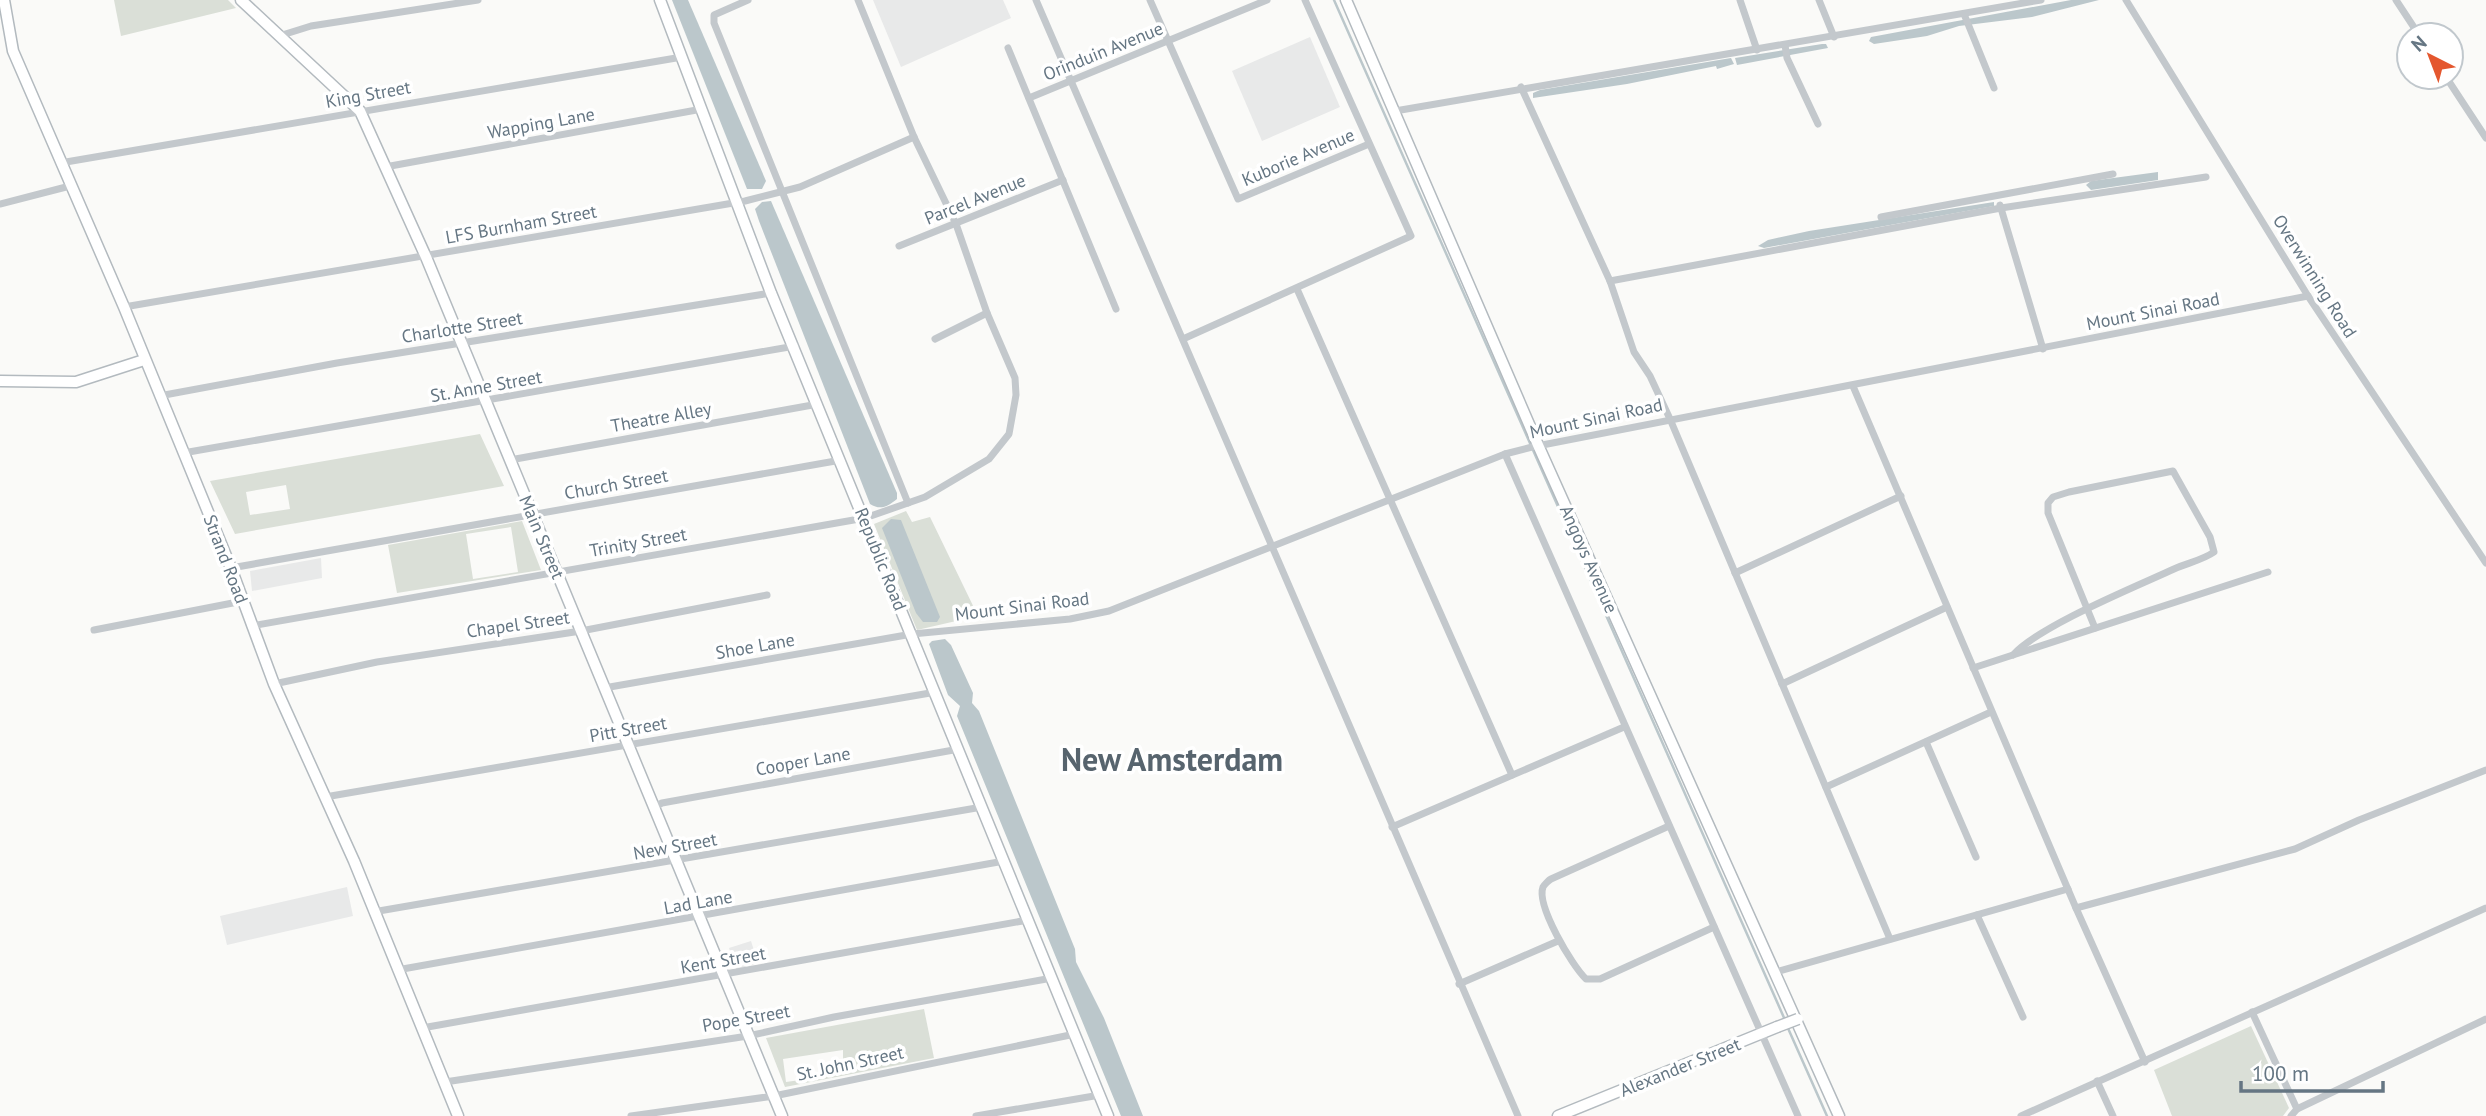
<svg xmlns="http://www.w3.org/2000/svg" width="2486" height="1116" viewBox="0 0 2486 1116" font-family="'PT Sans',sans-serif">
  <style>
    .built { fill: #e8e9e9 }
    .green { fill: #dadfd7; fill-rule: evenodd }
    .water { fill: #bbc7cb }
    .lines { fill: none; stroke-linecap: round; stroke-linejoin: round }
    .stream { stroke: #bbc7cb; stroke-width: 2.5 }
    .secondary-casing { stroke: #b3babf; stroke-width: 13 }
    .street { stroke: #c3c8cc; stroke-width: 7 }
    .secondary { stroke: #fff; stroke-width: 10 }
    .secondary-bridge-casing { stroke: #b3babf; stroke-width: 13; stroke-linecap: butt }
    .secondary-bridge { stroke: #fff; stroke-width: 10 }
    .labels { text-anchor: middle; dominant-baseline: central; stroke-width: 7; stroke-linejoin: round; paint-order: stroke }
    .street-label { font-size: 18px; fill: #657683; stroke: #fff }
    .town-label { font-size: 32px; font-weight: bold; fill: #57646e; stroke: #fff }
  </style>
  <rect width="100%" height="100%" fill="#fafaf8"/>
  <g class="built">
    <polygon points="873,0 1003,0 1011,18 901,67"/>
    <polygon points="1310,37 1340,107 1262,141 1232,71"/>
    <polygon points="321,558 322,578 252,591 250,571"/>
    <polygon points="347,887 353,916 227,945 220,916"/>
    <polygon points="751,941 758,963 736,970 729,948"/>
  </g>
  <g class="green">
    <polygon points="114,0 228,0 236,8 121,36"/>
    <path d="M480,434L504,486L235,534L210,481ZM286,485L290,509L250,515L246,492Z"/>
    <polygon points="906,511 912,522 930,517 978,616 917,630 874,524"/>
    <path d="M522,521L541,570L397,593L388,545ZM511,527L518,572L473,579L466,534Z"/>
    <path d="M924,1009L934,1058L785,1087L766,1038ZM843,1050V1074L786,1082L783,1059Z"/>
    <polygon points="2251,1026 2289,1108 2283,1116 2172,1116 2154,1070"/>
  </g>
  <g class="water">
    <polygon points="672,0 688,0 766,181 762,189 747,189"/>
    <polygon points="2071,0 2099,0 2032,17 1959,26 1927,36 1874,44 1869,41 1871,37"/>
    <polygon points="1822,44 1826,44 1828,48 1737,65 1735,58"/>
    <polygon points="1731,58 1734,64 1717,69 1716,66 1627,84 1533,98 1533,93 1540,90"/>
    <polygon points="2158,172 2158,180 2091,190 2086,185 2091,181"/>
    <path d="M771,201L897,493V499C888,506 881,511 870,504L759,221L755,209L762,202Z"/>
    <polygon points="1994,202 1994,206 1764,248 1758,246 1768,240 1809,231"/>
    <polygon points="891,519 901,520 940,617 937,622 923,622 916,613 882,528"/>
    <polygon points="945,639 951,645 973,693 972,703 979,711 1075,949 1076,962 1104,1018 1143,1116 1121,1116 957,716 960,706 948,695 929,644 932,641"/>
  </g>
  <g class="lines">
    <g class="stream">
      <polyline points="1334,0 1785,1020"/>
      <polyline points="1787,1026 1827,1116"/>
    </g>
    <defs>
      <g id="secondary">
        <polyline points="4,0 13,51 124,307 231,568 274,684 354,861 458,1116"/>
        <polyline points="241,0 360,111 426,257 782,1116"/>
        <polyline points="660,0 771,293 1108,1116"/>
        <polyline points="1346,0 1538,445 1839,1116"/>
        <polyline points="0,381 76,382 144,360"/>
        <polyline points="1558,1116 1777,1027"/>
      </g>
    </defs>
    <use href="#secondary" class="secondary-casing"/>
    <g class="street">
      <polyline points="748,0 714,15 714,23 908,503"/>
      <polyline points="1036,0 1518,1116"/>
      <polyline points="1150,0 1238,199 1369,144"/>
      <polyline points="1740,0 1757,50"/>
      <polyline points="1819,0 1834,37"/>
      <polyline points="2126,0 2308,296 2486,563"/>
      <polyline points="2396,0 2419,35"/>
      <polyline points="1964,14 1994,88"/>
      <polyline points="279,36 311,26 478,0"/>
      <polyline points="1785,45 1787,58 1818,124"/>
      <polyline points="1008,48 1116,309"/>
      <polyline points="2446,77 2486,138"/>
      <polyline points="1521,87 1610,281 1634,352 1650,376 1670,419 1890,939"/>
      <polyline points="1029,98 1267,0"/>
      <polyline points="1395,111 2041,0"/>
      <polyline points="60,163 682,57"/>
      <polyline points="385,167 702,109"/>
      <polyline points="0,204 70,186"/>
      <polyline points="2000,205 2043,349"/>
      <polyline points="1881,217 2113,174"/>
      <polyline points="899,246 1063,180"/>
      <polyline points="1610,281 2001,208 2206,177"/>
      <polyline points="1297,289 1512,775"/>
      <polyline points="124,307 745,201 800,187 914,137"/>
      <polyline points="935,339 987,313"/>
      <polyline points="1183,339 1411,236 1305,0"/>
      <polyline points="1853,386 2076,908 2145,1062"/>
      <polyline points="159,396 337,363 771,293"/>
      <polyline points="183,453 795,346"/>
      <polyline points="1505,454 1798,1116"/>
      <polyline points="510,460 818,404"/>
      <polyline points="231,568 841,460"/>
      <polyline points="1735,573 1901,496"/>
      <polyline points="251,626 865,518 925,497 989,459 1009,434 1016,395 1015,378 987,313 956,224 914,137 858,0"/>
      <polyline points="94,630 243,601"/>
      <path d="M2013,655C2039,626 2135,587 2174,569C2187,563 2203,560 2214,552L2210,537L2173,471L2069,492L2053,497L2048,503V513L2095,628"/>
      <polyline points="1973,668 2268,572"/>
      <polyline points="274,684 377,662 581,631 767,595"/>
      <polyline points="1782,684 1947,607"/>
      <polyline points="604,688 912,634 1070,619 1109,611 1505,454 1532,447 2308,296"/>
      <polyline points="1926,742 1976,857"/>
      <polyline points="1826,787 1991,712"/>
      <polyline points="325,797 936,692"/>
      <polyline points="654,807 662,803 959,749"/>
      <path d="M1669,826L1551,879C1549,880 1544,885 1543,887C1536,905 1572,966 1586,979H1600L1714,927"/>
      <polyline points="1392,827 1624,727"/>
      <polyline points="2076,908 2295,849 2359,820 2486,770"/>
      <polyline points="373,912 982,807"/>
      <polyline points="1977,915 2023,1017"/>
      <polyline points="397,970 1004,861"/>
      <polyline points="1776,972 2068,889"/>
      <polyline points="1459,984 1558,941"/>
      <polyline points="2252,1012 2297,1109"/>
      <polyline points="422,1028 1028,920"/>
      <polyline points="2097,1081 2113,1116"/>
      <polyline points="445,1082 748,1036 834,1017 1052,978"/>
      <polyline points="631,1116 774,1096 1075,1034"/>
      <polyline points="976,1116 1100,1095"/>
      <polyline points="2021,1116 2486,908"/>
      <polyline points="2291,1116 2297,1109 2486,1019"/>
    </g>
    <use href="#secondary" class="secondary"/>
    <defs>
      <polyline id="secondary-bridge" points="1777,1027 1798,1019"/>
    </defs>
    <use href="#secondary-bridge" class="secondary-bridge-casing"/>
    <use href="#secondary-bridge" class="secondary-bridge"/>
  </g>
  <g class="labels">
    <g class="street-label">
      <text transform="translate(1103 51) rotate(-22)">Orinduin Avenue</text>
      <text transform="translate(368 94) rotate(-10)">King Street</text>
      <text transform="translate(541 123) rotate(-10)">Wapping Lane</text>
      <text transform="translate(1298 157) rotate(-23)">Kuborie Avenue</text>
      <text transform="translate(975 199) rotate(-22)">Parcel Avenue</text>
      <text transform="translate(521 224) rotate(-10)">LFS Burnham Street</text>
      <text transform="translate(2315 276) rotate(58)">Overwinning Road</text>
      <text transform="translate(2153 311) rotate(-11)">Mount Sinai Road</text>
      <text transform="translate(462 327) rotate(-9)">Charlotte Street</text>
      <text transform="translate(486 386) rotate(-10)">St. Anne Street</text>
      <text transform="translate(661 417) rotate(-10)">Theatre Alley</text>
      <text transform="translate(1596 418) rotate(-12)">Mount Sinai Road</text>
      <text transform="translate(616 484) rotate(-10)">Church Street</text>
      <text transform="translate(542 537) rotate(67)">Main Street</text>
      <text transform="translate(638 542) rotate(-10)">Trinity Street</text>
      <text transform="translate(226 559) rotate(69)">Strand Road</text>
      <text transform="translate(881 559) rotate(68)">Republic Road</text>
      <text transform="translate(1589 559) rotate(66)">Angoys Avenue</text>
      <text transform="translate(1022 606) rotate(-7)">Mount Sinai Road</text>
      <text transform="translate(518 624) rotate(-8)">Chapel Street</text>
      <text transform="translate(755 646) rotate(-10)">Shoe Lane</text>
      <text transform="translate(628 729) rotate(-10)">Pitt Street</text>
      <text transform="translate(803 761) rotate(-10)">Cooper Lane</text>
      <text transform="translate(675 846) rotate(-10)">New Street</text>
      <text transform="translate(698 902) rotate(-10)">Lad Lane</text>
      <text transform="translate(723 960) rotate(-10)">Kent Street</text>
      <text transform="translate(746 1018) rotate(-10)">Pope Street</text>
      <text transform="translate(850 1063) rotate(-12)">St. John Street</text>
      <text transform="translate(1680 1067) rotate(-22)">Alexander Street</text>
    </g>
    <g class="town-label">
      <text x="1172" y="759">New Amsterdam</text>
    </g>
  </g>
  <g transform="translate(2430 56) rotate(318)"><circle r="33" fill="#ffffff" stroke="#c1c8cd" stroke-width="2"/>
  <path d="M0-5L12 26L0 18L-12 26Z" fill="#e4572e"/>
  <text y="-10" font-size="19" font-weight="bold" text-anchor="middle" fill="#657683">N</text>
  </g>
  <path d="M2241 1081v10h142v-10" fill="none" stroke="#657683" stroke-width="3.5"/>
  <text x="2252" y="1081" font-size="21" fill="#657683" stroke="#ffffff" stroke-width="5" paint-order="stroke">100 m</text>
</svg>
